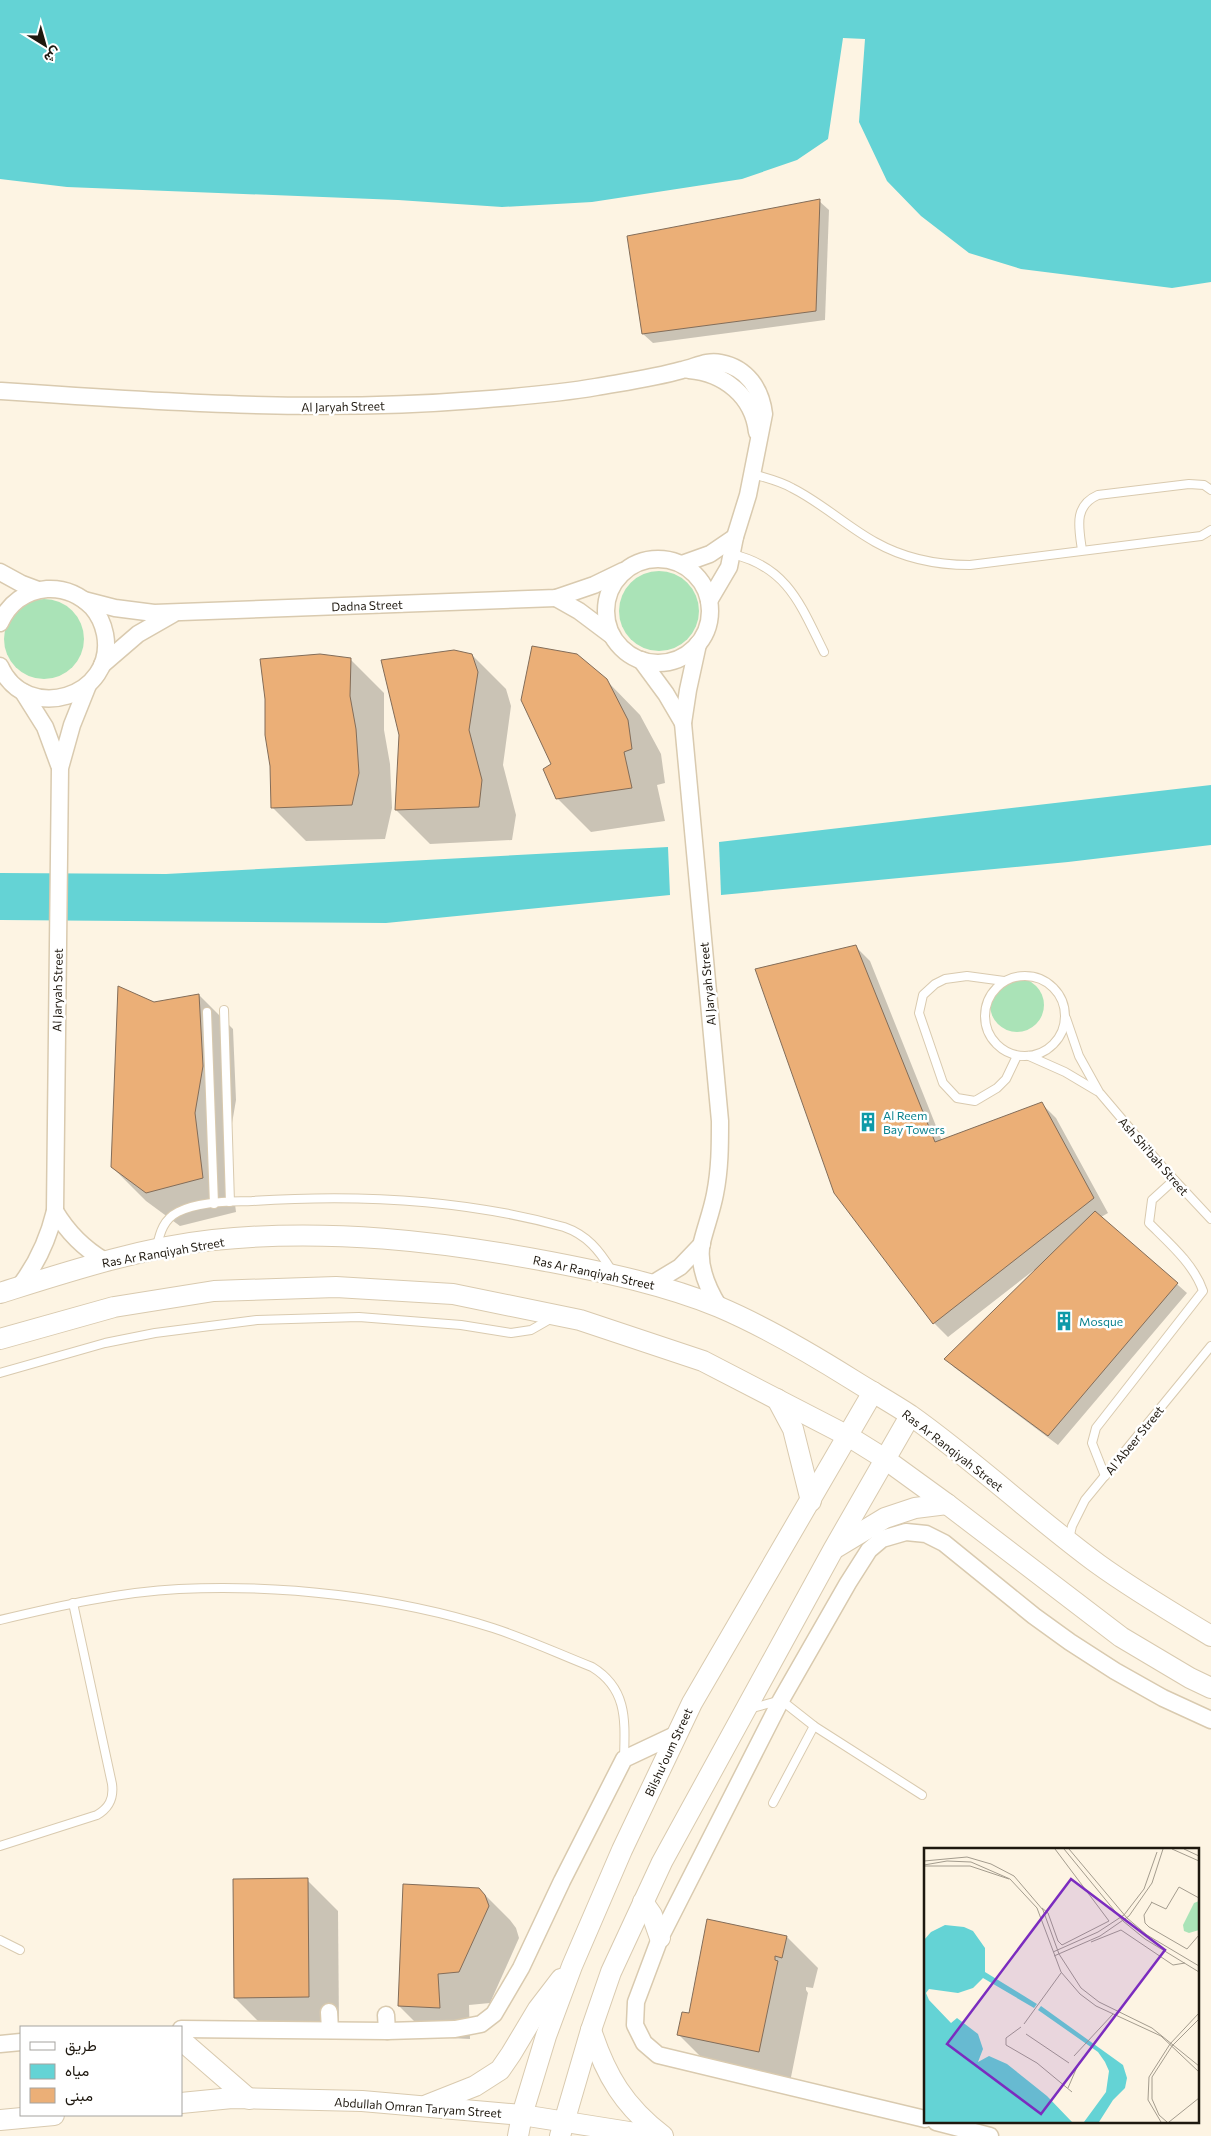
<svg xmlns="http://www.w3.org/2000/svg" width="1211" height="2136" viewBox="0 0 1211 2136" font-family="Commissioner,Vazirmatn,sans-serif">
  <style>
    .green { fill: #aae3b7 }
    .water { fill: #64d3d5 }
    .shadow { fill: #0003 }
    .building { fill: #ebaf77; stroke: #836d59 }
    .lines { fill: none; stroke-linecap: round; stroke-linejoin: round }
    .service-casing { stroke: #d9caaf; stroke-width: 10 }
    .minor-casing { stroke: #d9caaf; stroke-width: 19 }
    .tertiary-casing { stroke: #d9caaf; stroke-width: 22 }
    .service { stroke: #fff; stroke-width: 8 }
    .minor { stroke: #fff; stroke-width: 16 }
    .tertiary { stroke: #fff; stroke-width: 20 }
    .labels { text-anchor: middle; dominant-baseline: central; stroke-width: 5; stroke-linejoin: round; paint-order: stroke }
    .street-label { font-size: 12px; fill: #1e180f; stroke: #fff }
    .culture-label { font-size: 12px; fill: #0d838f; stroke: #fff; text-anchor: start }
    .inset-road { fill: none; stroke: #a49c8e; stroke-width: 1 }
    .view { fill: #7b2cbf; fill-opacity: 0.15; stroke: #7b2cbf; stroke-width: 2.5 }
    .inset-edge { fill: none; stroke: #1e180f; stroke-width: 2.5 }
  </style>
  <rect width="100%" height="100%" fill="#fdf4e3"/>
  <g class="green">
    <circle cx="659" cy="611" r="40"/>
    <circle cx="44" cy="639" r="40"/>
    <circle cx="1017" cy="1005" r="27"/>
  </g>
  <g class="water">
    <polygon points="0,0 1211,0 1211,282 1172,288 1021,269 969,253 921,216 887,181 859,122 865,39 843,38 828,139 797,160 742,179 592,202 502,207 398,200 67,187 0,179"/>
    <polygon points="1211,785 1211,845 1068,862 721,895 719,842"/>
    <polygon points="668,847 670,895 386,923 0,920 0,873 166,874"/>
  </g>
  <g class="shadow">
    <polygon points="819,201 829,210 825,320 653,343 643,334"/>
    <polygon points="472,655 506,689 511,706 503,765 516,815 512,840 430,844 396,810 400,735"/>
    <polygon points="350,659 384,693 384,730 390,764 392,808 385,839 306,841 272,807"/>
    <polygon points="606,680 640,715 661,754 665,783 657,785 665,821 591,832 557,798 553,765"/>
    <polygon points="855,946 870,961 942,1141 1042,1104 1056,1118 1108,1213 1101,1217 1187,1293 1058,1445 955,1368 946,1359 1035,1271 1034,1270 948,1337 934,1323"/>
    <polygon points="199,995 233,1029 236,1100 228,1147 236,1212 180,1226 146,1201 112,1167"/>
    <polygon points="307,1880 338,1911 339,2028 266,2029 235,1998"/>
    <polygon points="479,1889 510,1920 516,1928 519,1938 490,2003 469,2005 470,2039 430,2037 399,2006"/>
    <polygon points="787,1937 818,1968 813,1988 806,1987 806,1990 808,1993 790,2082 710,2066 678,2034 690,2014"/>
  </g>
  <g class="building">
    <polygon points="820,199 816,311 642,334 627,236"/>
    <polygon points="532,646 577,654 607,679 628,720 632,749 624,752 632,788 556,799 543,769 551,764 521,700"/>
    <polygon points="454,650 472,654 478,672 469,730 482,780 479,807 395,810 399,735 381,660"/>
    <polygon points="320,654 351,658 350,696 356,729 359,773 352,805 271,808 270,766 265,735 265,699 260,659"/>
    <polygon points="856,945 935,1142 1042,1102 1094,1198 933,1324 834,1193 755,969"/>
    <polygon points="118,986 154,1002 199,994 203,1066 195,1113 203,1178 146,1193 111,1167"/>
    <polygon points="1095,1211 1178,1283 1048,1436 944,1359"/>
    <polygon points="308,1878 309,1997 234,1998 233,1879"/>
    <polygon points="403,1884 479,1888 485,1895 489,1906 459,1972 438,1974 440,2008 398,2006"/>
    <polygon points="707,1919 787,1936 782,1958 775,1956 775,1960 778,1961 759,2052 677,2035 682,2012 689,2013"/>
  </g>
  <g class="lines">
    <defs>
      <g id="service">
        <path d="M753,474C766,478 780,481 792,488C822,503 846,526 875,542C905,559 937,565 970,565L1201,536L1211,530"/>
        <path d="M1082,550C1079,528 1073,506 1098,495L1189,484L1204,485L1211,490"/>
        <path d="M732,554C788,567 801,606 824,652"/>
        <circle cx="1025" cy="1016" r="40"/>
        <polyline points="1004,981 967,976 945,979 935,984 923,995 919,1013 943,1083 957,1098 975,1101 997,1088 1006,1079 1017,1056"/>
        <polyline points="224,1010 230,1202"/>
        <polyline points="207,1012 214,1204"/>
        <polyline points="1066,1018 1079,1056 1099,1092 1166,1171 1211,1219"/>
        <polyline points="1029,1056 1065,1072 1097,1091"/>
        <path d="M157,1246C160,1232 164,1219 178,1212C199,1201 229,1202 252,1201C356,1194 464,1199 564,1227C587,1235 599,1250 612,1271"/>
        <polyline points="0,1373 105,1343 155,1333 257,1320 359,1317 461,1325 511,1333 531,1330 552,1318"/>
        <path d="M1105,1476L1092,1443L1096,1428L1203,1291C1194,1264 1168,1242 1149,1223L1152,1200L1174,1180"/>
        <polyline points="1069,1539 1072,1526 1085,1500 1211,1346"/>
        <path d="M0,1620C59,1606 119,1592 179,1589C281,1584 396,1597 493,1628C527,1639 559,1654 592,1667C628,1689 625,1721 624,1759"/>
        <polyline points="749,1709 781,1700 814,1726 922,1795"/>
        <polyline points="773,1803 814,1726"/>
        <path d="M0,1846L97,1815C109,1808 114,1799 112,1784L73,1603"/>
        <polyline points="0,1940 20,1950"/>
      </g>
      <g id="minor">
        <path d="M689,370C724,373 753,396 757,432"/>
        <path d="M0,391C159,402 317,413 476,400C516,397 556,394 596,387C624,382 654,378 682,370C696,367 706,360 721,363C747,368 761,389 764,414L748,495L735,537L729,567L709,601"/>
        <circle cx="658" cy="611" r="52"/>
        <polyline points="682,564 710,554 735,537"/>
        <polyline points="0,572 22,584 38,590"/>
        <polyline points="556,598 579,611 611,635"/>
        <polyline points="84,600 115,608 154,613 556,598 594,585 623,571"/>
        <path d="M0,623C9,603 26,591 47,589C65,588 80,595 92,607C99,615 103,624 105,634C117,697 26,725 0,666"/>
        <path d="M698,644L688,690L683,723L720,1121C720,1145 720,1169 715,1194C712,1210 706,1226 702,1242C697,1264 708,1289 719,1307"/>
        <polyline points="641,660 666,694 683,723"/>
        <polyline points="102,665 138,634 173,614"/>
        <polyline points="23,692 45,727 59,765"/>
        <path d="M55,1211C68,1233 83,1248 105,1261"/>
        <polyline points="652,1284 680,1267 702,1244"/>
        <path d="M19,1287C37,1264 48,1240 55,1211L60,768L72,725L88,685"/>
        <polyline points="329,2012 330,2030"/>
        <polyline points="386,2015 387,2031"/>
        <polyline points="181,2029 387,2031 455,2029 481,2024 494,2014 521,1968 562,1881 624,1759 677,1734"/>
        <polyline points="0,2044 21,2042"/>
        <polyline points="925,2119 658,2055 644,2043 635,2025 636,2002 660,1938 781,1700 848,1583 869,1550 882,1539 906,1532 926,1534 944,1543 1034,1616 1070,1642 1115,1671 1163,1698 1211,1720"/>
        <polyline points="936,2122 990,2136"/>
      </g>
      <g id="tertiary">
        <path d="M0,1293C70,1271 140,1248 213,1240C327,1228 440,1241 551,1262C608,1273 665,1285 719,1307C766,1327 810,1353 853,1380C872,1392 892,1403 910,1415C975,1461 1034,1517 1098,1564C1134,1590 1173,1613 1211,1636"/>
        <polyline points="0,1339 114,1307 214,1291 336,1287 453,1294 580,1320 703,1361 848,1436 885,1459 947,1504 1121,1637 1190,1678 1211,1688"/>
        <polyline points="777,1399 793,1429 811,1501"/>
        <polyline points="837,1547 885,1518 915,1508 947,1504"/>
        <polyline points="643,1902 652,1915 660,1938"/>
        <path d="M591,2030C606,2076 624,2106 663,2136"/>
        <polyline points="181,2040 249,2099"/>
        <polyline points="181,2103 232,2098 362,2101 522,2115 654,2136"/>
        <polyline points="427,2105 475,2086 500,2070 511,2054 538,2009 561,1979"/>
        <polyline points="0,2120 54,2115"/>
        <polyline points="518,2136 522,2115 546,2036 572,1966 622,1850 692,1703 873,1392"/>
        <polyline points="560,2136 591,2030 611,1972 662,1862 833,1550 910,1416"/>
      </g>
    </defs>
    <use href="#service" class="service-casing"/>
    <use href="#minor" class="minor-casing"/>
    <use href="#tertiary" class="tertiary-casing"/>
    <use href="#service" class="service"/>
    <use href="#minor" class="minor"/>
    <use href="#tertiary" class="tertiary"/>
  </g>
  <defs>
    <symbol id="building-bare" viewBox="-9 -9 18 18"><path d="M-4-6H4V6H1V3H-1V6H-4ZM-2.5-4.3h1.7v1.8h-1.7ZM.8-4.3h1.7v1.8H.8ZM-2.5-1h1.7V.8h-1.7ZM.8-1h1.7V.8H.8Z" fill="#0f9aa8" stroke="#fff" stroke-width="2.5" paint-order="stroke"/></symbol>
  </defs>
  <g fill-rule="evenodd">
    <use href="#building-bare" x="854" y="1108" width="28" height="28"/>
    <use href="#building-bare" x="1050" y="1307" width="28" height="28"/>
  </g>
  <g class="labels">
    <g class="street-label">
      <text transform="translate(343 406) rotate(-1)">Al Jaryah Street</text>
      <text transform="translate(367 605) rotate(-2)">Dadna Street</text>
      <text transform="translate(707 984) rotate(-95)">Al Jaryah Street</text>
      <text transform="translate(57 990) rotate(-89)">Al Jaryah Street</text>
      <text transform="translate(1154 1156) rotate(49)">Ash Shi'bah Street</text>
      <text transform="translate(163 1252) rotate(-10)">Ras Ar Ranqiyah Street</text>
      <text transform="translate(594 1272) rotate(12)">Ras Ar Ranqiyah Street</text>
      <text transform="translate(1134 1440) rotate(-51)">Al 'Abeer Street</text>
      <text transform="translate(953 1450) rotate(38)">Ras Ar Ranqiyah Street</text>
      <text transform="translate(668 1752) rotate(-65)">Bilshu'oum Street</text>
      <text transform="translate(418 2107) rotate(4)">Abdullah Omran Taryam Street</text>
    </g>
    <g class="culture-label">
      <text x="883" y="1115">Al Reem<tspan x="883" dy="14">Bay Towers</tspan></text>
      <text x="1079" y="1321">Mosque</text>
    </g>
  </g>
  <g transform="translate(924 1848)">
    <rect width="275" height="275" fill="#fdf4e3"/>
    <path d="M275,53V82L265,85L260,83L259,77L270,55Z" fill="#aae3b7"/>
    <path d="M21,77L40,79L49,83L61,100V124L113,156L110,160L59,130L49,140L34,145L5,141L2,145L5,152L27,175L33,170L54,186L59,201L54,214L65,208L83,216L123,248L148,274H0V92L7,84ZM117,158L199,217L203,230L201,240L189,252L175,274H160L182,244L185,223L181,214L174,204L114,162Z" fill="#64d3d5"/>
    <path class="inset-road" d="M140,1L199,73L221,91L275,124M145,1L203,70L223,87L275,118M248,1L275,13M260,1L275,8M0,13L43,9L67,16L90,28L119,62L135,106L157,140L175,154L228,180L275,218M0,17L23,13L47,14L86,31L113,60L137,124L156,146L172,158L237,188L275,224M0,18H46L85,31M227,54L242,61L255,39L275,50M228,54L220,67L221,75L225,79L263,101L275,87M118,60L124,65L134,93L138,97L185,73L131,1M167,94L197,82L249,117L261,115M129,104L174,84L200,67L220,41L233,4M130,108L176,88L205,68L228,35L239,1M100,176L137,125M97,179L82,190V197L113,215L148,244M102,186L145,215M150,208L189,166M144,240L153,219M237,274L224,252L225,229L246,196L275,165M243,274L235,267L228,251V229L248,198L275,171M245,274L275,250"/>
    <path class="view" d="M147,31L241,102L117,266L23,196Z"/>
    <rect width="275" height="275" class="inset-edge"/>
  </g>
  <rect x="20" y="2026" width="162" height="90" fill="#ffffff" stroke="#a5a39f"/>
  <rect x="30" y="2042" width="25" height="8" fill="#ffffff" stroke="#a5a39f"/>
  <text x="65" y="2051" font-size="15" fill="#1e180f">طريق</text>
  <rect x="30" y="2064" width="25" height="15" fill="#64d3d5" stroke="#a5a39f"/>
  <text x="65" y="2076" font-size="15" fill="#1e180f">مياه</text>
  <rect x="30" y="2088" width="25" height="15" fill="#ebaf77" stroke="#a5a39f"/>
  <text x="65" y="2101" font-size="15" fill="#1e180f">مبنى</text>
  <g transform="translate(45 45) rotate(143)" stroke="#ffffff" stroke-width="4" paint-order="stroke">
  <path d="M0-4L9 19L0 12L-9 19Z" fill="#1e180f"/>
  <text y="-8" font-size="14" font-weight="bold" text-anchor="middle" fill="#1e180f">ش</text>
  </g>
</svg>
